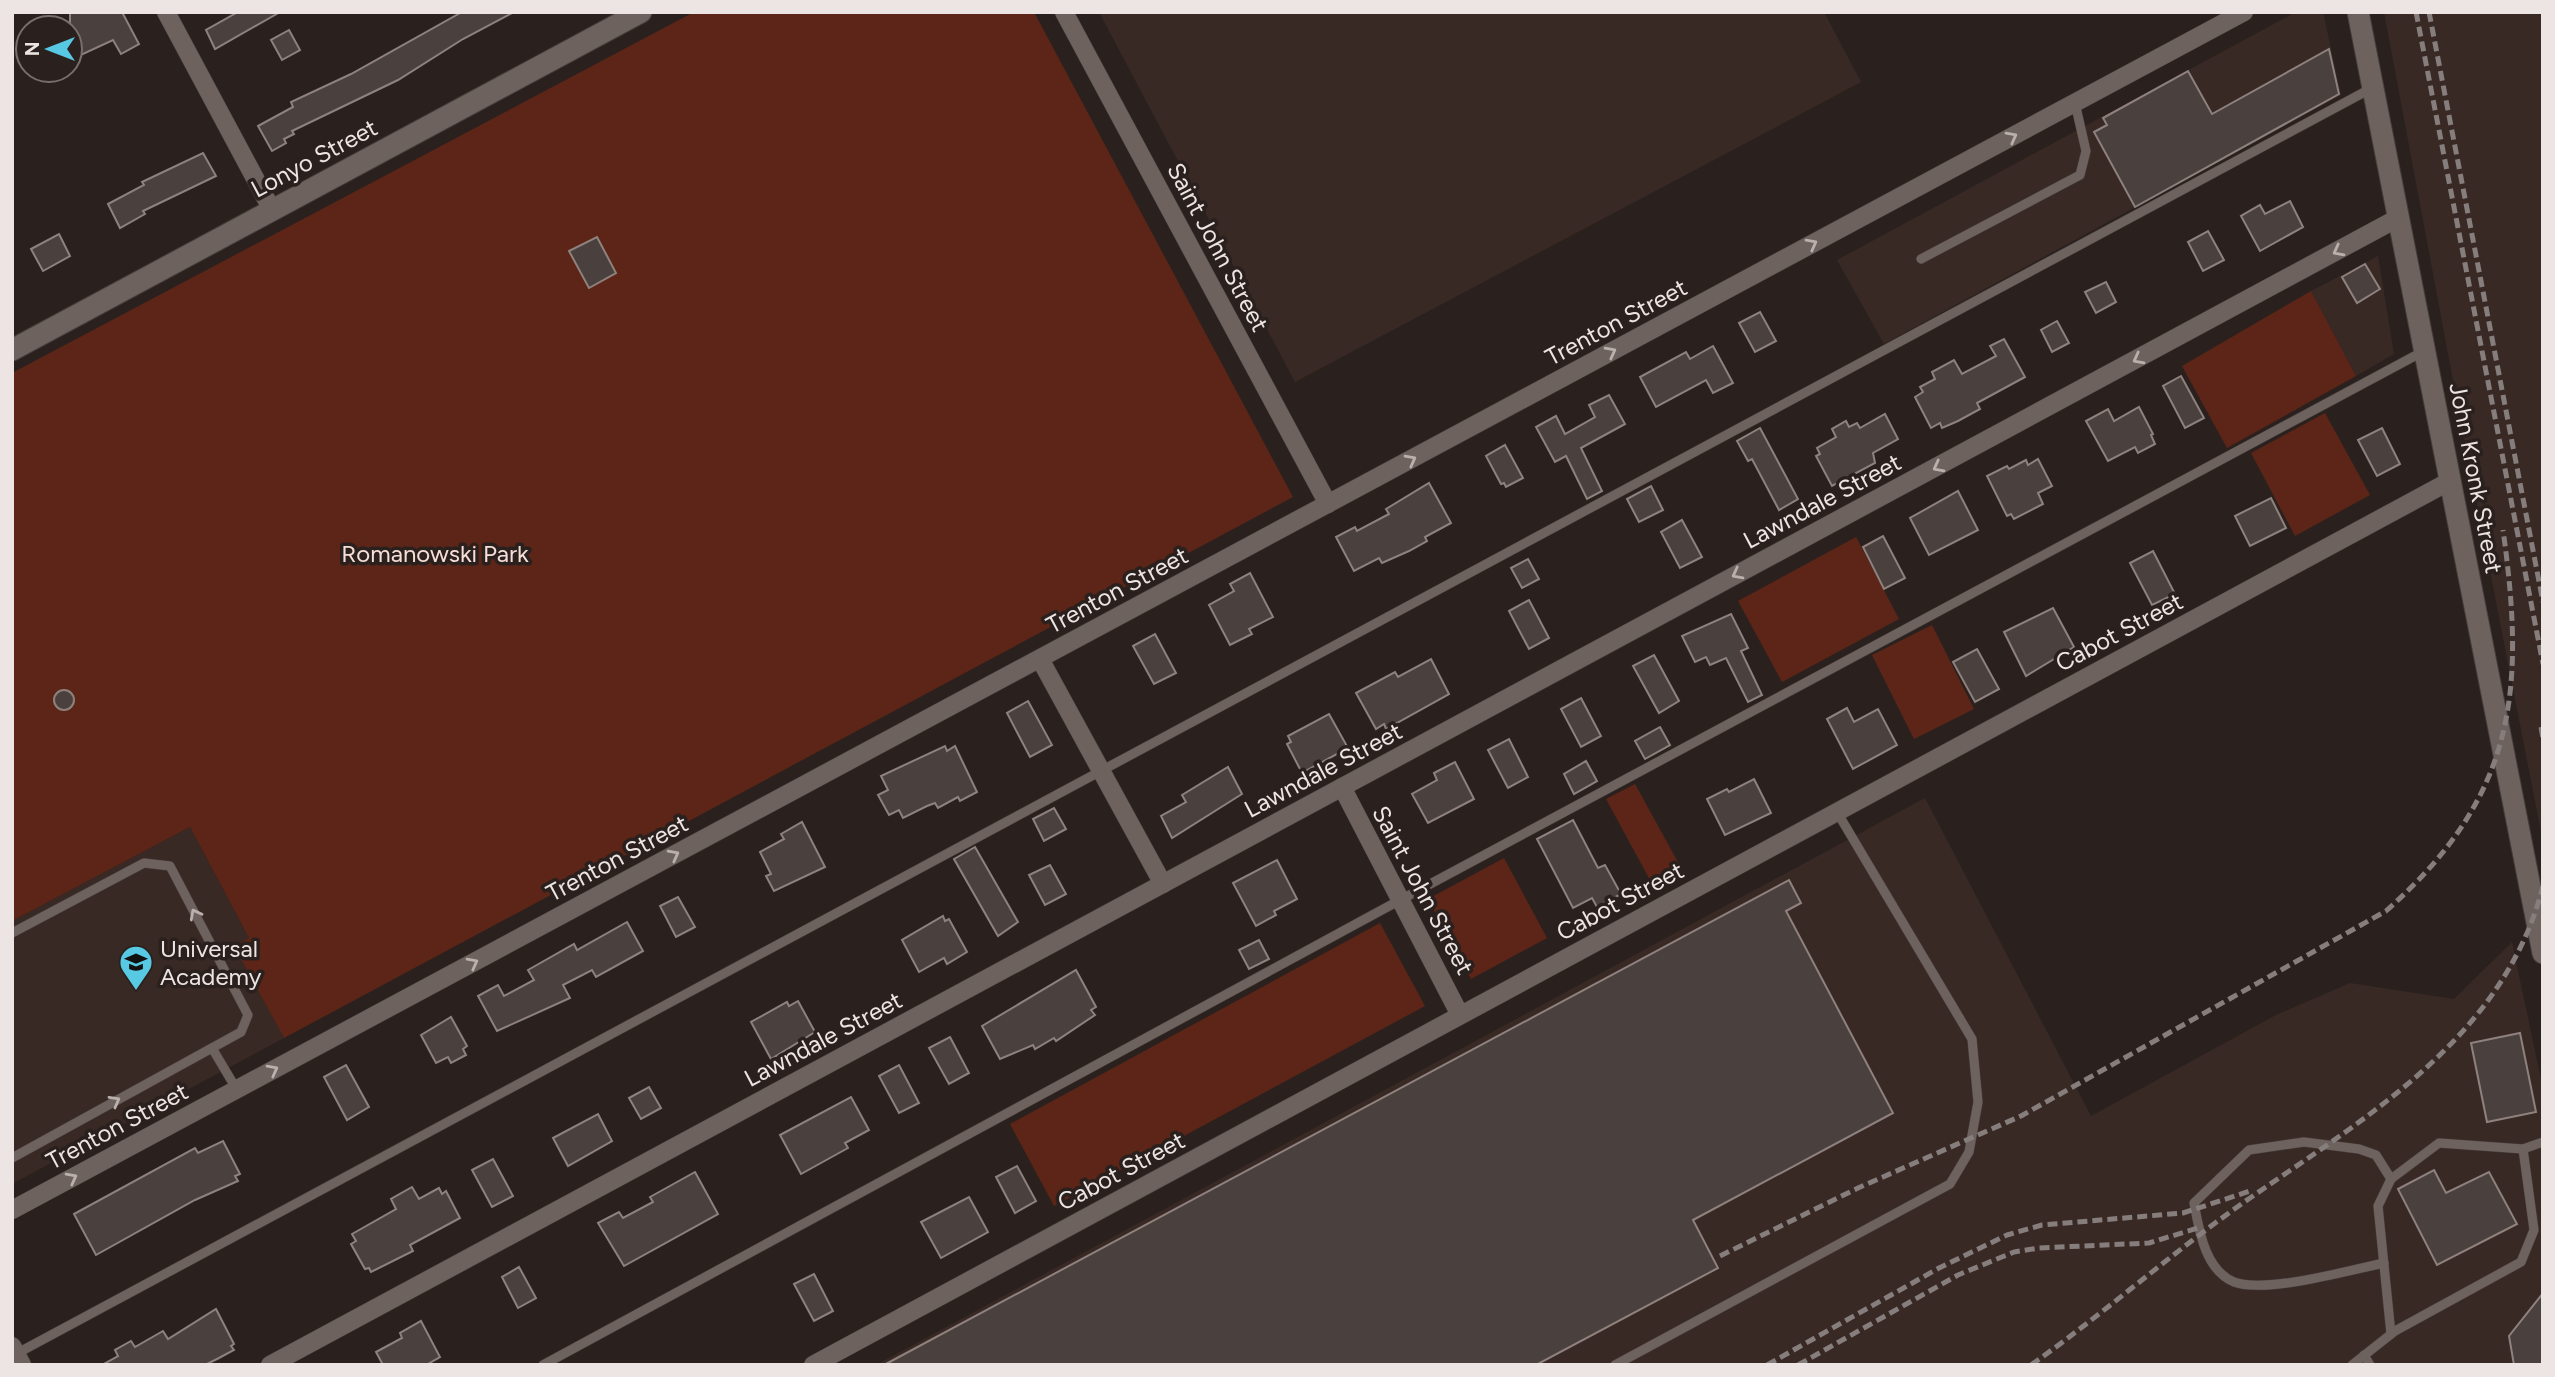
<svg xmlns="http://www.w3.org/2000/svg" width="2555" height="1377" viewBox="0 0 2555 1377" font-family="Figtree,sans-serif">
  <style>
    .built { fill: #392925 }
    .green { fill: #5c2517 }
    .building { fill: #4a403d; stroke: #8e817e; stroke-width: 2 }
    .lines { fill: none; stroke-linecap: round; stroke-linejoin: round }
    .service-casing { stroke: #463f3d; stroke-width: 10 }
    .minor-casing { stroke: #463f3d; stroke-width: 19 }
    .tertiary-casing { stroke: #463f3d; stroke-width: 23 }
    .service { stroke: #6e625f; stroke-width: 9 }
    .minor { stroke: #6e625f; stroke-width: 18 }
    .tertiary { stroke: #6e625f; stroke-width: 21 }
    .rail { stroke: #867e7c; stroke-width: 5; stroke-dasharray: 10 5; stroke-linecap: butt }
    .oneway { stroke: #bab1ae }
    .labels { text-anchor: middle; dominant-baseline: central; stroke-width: 7; stroke-linejoin: round; paint-order: stroke }
    .street-label { font-size: 24px; fill: #ece5e3; stroke: #2a211e }
    .park-label { font-size: 24px; fill: #f7ded7; stroke: #2a211e }
    .poi-label { font-size: 24px; fill: #ece5e3; stroke: #2a211e; text-anchor: start }
  </style>
  <rect width="100%" height="100%" fill="#2a211e"/>
  <g class="built">
    <polygon points="1099,12 1824,12 1861,82 1295,382"/>
    <polygon points="2296,12 2323,12 2341,95 1884,344 1837,260"/>
    <polygon points="2384,12 2543,12 2543,842 2457,402"/>
    <polygon points="2378,256 2394,354 2356,376 2311,291"/>
    <polygon points="1925,798 2091,1116 2276,1015 2350,983 2454,999 2512,942 2543,1089 2543,1365 876,1365"/>
    <polygon points="190,827 249,938 235,946 284,1038 12,1184 12,921"/>
  </g>
  <g class="green">
    <polygon points="694,12 1034,12 1293,497 284,1038 234,946 249,938 190,827 12,921 12,373"/>
    <polygon points="2311,291 2356,376 2227,448 2182,366"/>
    <polygon points="2325,413 2370,495 2295,536 2251,453"/>
    <polygon points="1856,537 1899,619 1782,682 1738,601"/>
    <polygon points="1932,625 1974,709 1914,739 1872,655"/>
    <polygon points="1635,784 1679,864 1650,880 1606,799"/>
    <polygon points="1504,858 1547,938 1471,979 1428,899"/>
    <polygon points="1380,923 1425,1006 1054,1206 1010,1124"/>
  </g>
  <g class="building">
    <polygon points="70,12 122,12 139,44 121,54 113,40 70,60"/>
    <polygon points="238,12 280,12 215,49 206,30"/>
    <polygon points="462,12 514,12 463,39 398,80 292,131 294,134 284,139 286,143 272,151 258,126 293,107 291,102 351,74"/>
    <polygon points="289,30 300,50 282,60 271,40"/>
    <polygon points="2329,49 2339,94 2135,207 2094,132 2107,125 2103,118 2188,71 2212,114"/>
    <polygon points="203,153 216,176 143,211 145,214 120,228 108,204 144,185 142,182"/>
    <polygon points="2290,201 2303,227 2260,251 2241,216 2260,205 2265,214"/>
    <polygon points="2208,231 2224,260 2203,271 2188,242"/>
    <polygon points="59,234 70,256 43,271 31,249"/>
    <polygon points="597,237 616,273 589,288 569,251"/>
    <polygon points="2365,264 2380,289 2357,303 2342,277"/>
    <polygon points="2106,282 2116,302 2096,313 2085,292"/>
    <polygon points="1760,312 1776,341 1755,352 1739,323"/>
    <polygon points="2057,321 2069,343 2052,352 2041,330"/>
    <polygon points="2004,339 2025,377 1977,403 1980,409 1958,421 1942,428 1940,423 1931,428 1915,397 1923,392 1920,387 1935,379 1932,372 1954,360 1962,374 1996,356 1990,346"/>
    <polygon points="1713,346 1733,383 1713,393 1706,380 1656,407 1640,377 1686,352 1690,359"/>
    <polygon points="2181,376 2204,418 2185,428 2163,386"/>
    <polygon points="1609,395 1625,424 1581,448 1602,491 1587,499 1566,456 1555,462 1536,427 1556,416 1565,434 1595,417 1589,405"/>
    <polygon points="2139,407 2153,434 2151,435 2155,444 2138,453 2135,447 2108,461 2086,421 2108,409 2114,421"/>
    <polygon points="1885,414 1898,439 1873,453 1875,463 1832,486 1816,456 1820,454 1817,448 1836,437 1832,429 1846,421 1849,427 1857,423 1860,428"/>
    <polygon points="1760,428 1798,499 1779,510 1752,459 1748,461 1737,441"/>
    <polygon points="2382,428 2400,464 2377,476 2358,440"/>
    <polygon points="1505,445 1523,478 1506,487 1504,483 1501,484 1486,456"/>
    <polygon points="2038,459 2052,486 2038,493 2043,504 2014,519 2011,514 2007,516 1987,476 2007,466 2009,469 2026,460 2028,465"/>
    <polygon points="1429,483 1451,523 1425,537 1427,541 1409,551 1382,563 1379,558 1354,571 1336,537 1355,527 1357,531 1389,514 1386,509"/>
    <polygon points="1651,486 1663,510 1639,522 1627,499"/>
    <polygon points="1958,491 1978,530 1929,555 1910,518"/>
    <polygon points="2271,498 2286,528 2250,546 2235,516"/>
    <polygon points="1682,520 1702,557 1680,568 1661,532"/>
    <polygon points="1883,536 1905,578 1884,589 1863,547"/>
    <polygon points="2153,551 2175,594 2152,605 2130,563"/>
    <polygon points="1528,559 1539,579 1522,588 1511,568"/>
    <polygon points="1250,573 1273,617 1249,629 1252,634 1230,645 1209,605 1234,591 1230,584"/>
    <polygon points="1529,600 1549,638 1529,649 1509,611"/>
    <polygon points="2053,608 2074,647 2026,676 2004,632"/>
    <polygon points="1731,614 1748,648 1741,651 1762,695 1748,702 1726,658 1710,665 1706,657 1695,662 1682,636"/>
    <polygon points="1155,634 1176,673 1154,684 1133,646"/>
    <polygon points="1977,649 1999,689 1975,702 1953,662"/>
    <polygon points="1654,655 1679,701 1659,713 1633,666"/>
    <polygon points="1431,659 1449,694 1386,729 1384,724 1376,729 1356,693 1395,672 1398,677"/>
    <circle cx="64" cy="700" r="10"/>
    <polygon points="1581,698 1601,736 1581,747 1561,709"/>
    <polygon points="1028,701 1052,745 1030,757 1007,713"/>
    <polygon points="1847,708 1854,722 1878,709 1897,745 1853,769 1827,719"/>
    <polygon points="1329,714 1348,748 1302,773 1287,744 1291,742 1288,736"/>
    <polygon points="1660,727 1670,745 1645,759 1635,741"/>
    <polygon points="1509,739 1528,777 1508,788 1488,750"/>
    <polygon points="945,746 947,751 955,746 977,792 960,801 958,797 938,808 935,803 927,806 903,818 899,810 889,815 878,795 888,790 881,776"/>
    <polygon points="1586,761 1597,781 1574,794 1564,774"/>
    <polygon points="1455,762 1474,799 1428,823 1412,794 1437,780 1434,773"/>
    <polygon points="1228,767 1242,794 1172,838 1161,816 1186,802 1182,795"/>
    <polygon points="1754,779 1771,813 1725,835 1707,799 1727,789 1729,792"/>
    <polygon points="1054,808 1066,829 1044,841 1033,819"/>
    <polygon points="1573,820 1598,868 1605,865 1621,894 1597,907 1592,898 1573,908 1537,839"/>
    <polygon points="802,822 825,867 774,891 766,876 771,874 760,852 784,839 781,834"/>
    <polygon points="975,847 1018,922 998,936 954,859"/>
    <polygon points="1277,860 1297,899 1274,911 1276,915 1256,926 1233,883"/>
    <polygon points="1050,865 1066,894 1045,905 1029,875"/>
    <polygon points="1789,880 1801,903 1786,911 1893,1113 1693,1220 1718,1268 1536,1365 884,1365"/>
    <polygon points="678,897 695,927 676,937 660,906"/>
    <polygon points="943,916 945,921 949,919 967,952 947,964 944,958 919,972 902,940"/>
    <polygon points="627,922 643,951 596,977 592,970 563,985 570,998 497,1031 478,996 498,985 504,996 534,980 528,970 574,944 577,950"/>
    <polygon points="1259,940 1269,959 1249,969 1239,950"/>
    <polygon points="1076,970 1096,1007 1091,1010 1095,1015 1056,1041 1054,1038 1035,1049 1033,1045 1000,1059 982,1026"/>
    <polygon points="798,1001 815,1032 771,1059 751,1022 787,1002 789,1006"/>
    <polygon points="451,1017 467,1046 463,1049 466,1055 451,1063 448,1057 436,1063 421,1035"/>
    <polygon points="2520,1033 2536,1112 2487,1122 2471,1043"/>
    <polygon points="950,1037 969,1073 949,1084 929,1048"/>
    <polygon points="346,1065 369,1107 347,1120 324,1077"/>
    <polygon points="899,1065 919,1103 899,1113 879,1076"/>
    <polygon points="649,1087 661,1108 641,1119 629,1098"/>
    <polygon points="851,1097 869,1130 845,1143 848,1148 801,1174 780,1135"/>
    <polygon points="598,1114 612,1141 568,1166 553,1138"/>
    <polygon points="223,1141 240,1174 235,1176 238,1181 195,1200 96,1255 74,1214 195,1148 198,1153"/>
    <polygon points="493,1159 513,1196 492,1207 472,1170"/>
    <polygon points="1017,1166 1036,1201 1015,1213 996,1177"/>
    <polygon points="2434,1170 2446,1193 2489,1172 2517,1224 2437,1265 2398,1189"/>
    <polygon points="695,1172 718,1214 624,1266 598,1223 619,1212 623,1218 653,1202 650,1197"/>
    <polygon points="412,1187 419,1199 439,1188 442,1194 446,1191 460,1218 410,1245 413,1251 371,1272 369,1268 365,1269 351,1244 356,1241 352,1234 396,1209 391,1199"/>
    <polygon points="969,1197 988,1232 941,1258 921,1222"/>
    <polygon points="519,1267 536,1298 518,1308 502,1277"/>
    <polygon points="814,1274 833,1311 814,1321 794,1284"/>
    <polygon points="2543,1293 2543,1365 2514,1365 2509,1336"/>
    <polygon points="216,1309 234,1344 231,1346 234,1350 219,1358 205,1365 102,1365 118,1356 115,1350 131,1341 135,1347 163,1331 168,1339"/>
    <polygon points="421,1321 440,1357 426,1365 383,1365 376,1352 402,1338 400,1333"/>
  </g>
  <g class="lines">
    <defs>
      <g id="service">
        <polyline points="1921,259 2080,175 2086,151 2075,103"/>
        <polyline points="12,933 144,863 170,866 248,1015 241,1032 12,1158"/>
        <polyline points="212,1048 237,1090"/>
        <path d="M2384,1263C2350,1270 2266,1294 2234,1282C2205,1270 2199,1230 2194,1203L2249,1150L2304,1142L2359,1149L2376,1155L2391,1179"/>
        <polyline points="2391,1334 2378,1206 2391,1179 2439,1143 2523,1149"/>
        <polyline points="14,1355 2372,88"/>
        <polyline points="2364,1355 2370,1365"/>
        <polyline points="543,1365 1378,912 2424,351"/>
        <polyline points="1615,1365 1950,1184 1969,1152 1978,1102 1972,1039 1837,812"/>
        <polyline points="2352,1365 2395,1331 2521,1262 2534,1230 2523,1149 2543,1142"/>
      </g>
      <g id="minor">
        <polyline points="166,12 272,210"/>
        <polyline points="1064,12 1328,504"/>
        <polyline points="1040,659 1163,884"/>
        <polyline points="1342,787 1460,1015"/>
        <polyline points="12,1210 2244,12"/>
        <polyline points="12,1346 22,1365"/>
        <polyline points="270,1365 2398,218"/>
        <polyline points="813,1365 2450,481"/>
      </g>
      <g id="tertiary">
        <polyline points="2358,12 2543,953"/>
        <polyline points="12,350 641,12"/>
      </g>
    </defs>
    <use href="#service" class="service-casing"/>
    <use href="#minor" class="minor-casing"/>
    <use href="#tertiary" class="tertiary-casing"/>
    <use href="#service" class="service"/>
    <use href="#minor" class="minor"/>
    <use href="#tertiary" class="tertiary"/>
    <g class="rail">
      <polyline points="2416,12 2543,664"/>
      <polyline points="2429,12 2543,602"/>
      <polyline points="2541,727 2543,739"/>
      <path d="M1720,1256L1858,1188L2021,1116L2386,911C2515,797 2526,693 2503,530"/>
      <polyline points="1767,1365 1939,1268 2007,1235 2042,1225 2183,1213 2250,1191"/>
      <polyline points="1798,1365 1958,1275 2014,1252 2039,1248 2149,1243 2201,1227"/>
      <path d="M2031,1365C2106,1312 2175,1250 2250,1198C2368,1116 2505,1036 2543,886"/>
    </g>
  </g>
  <defs><path id="oneway-chevron" d="M-2-3.5L2.5 0L-2 3.5" fill="none" stroke-width="1.6" stroke-linecap="round" stroke-linejoin="round" transform="scale(1.75)"/></defs>
  <g class="oneway">
    <use href="#oneway-chevron" transform="translate(2012 137) rotate(-28)"/>
    <use href="#oneway-chevron" transform="translate(1812 244) rotate(-28)"/>
    <use href="#oneway-chevron" transform="translate(2338 251) rotate(152)"/>
    <use href="#oneway-chevron" transform="translate(1611 352) rotate(-28)"/>
    <use href="#oneway-chevron" transform="translate(2138 359) rotate(152)"/>
    <use href="#oneway-chevron" transform="translate(1411 460) rotate(-28)"/>
    <use href="#oneway-chevron" transform="translate(1938 467) rotate(152)"/>
    <use href="#oneway-chevron" transform="translate(1737 574) rotate(152)"/>
    <use href="#oneway-chevron" transform="translate(674 855) rotate(-28)"/>
    <use href="#oneway-chevron" transform="translate(195 914) rotate(-118)"/>
    <use href="#oneway-chevron" transform="translate(473 963) rotate(-28)"/>
    <use href="#oneway-chevron" transform="translate(273 1070) rotate(-28)"/>
    <use href="#oneway-chevron" transform="translate(115 1101) rotate(-29)"/>
    <use href="#oneway-chevron" transform="translate(72 1178) rotate(-28)"/>
  </g>
  <defs>
    <symbol id="school-pin" viewBox="-11 -11 22 30"><path d="M0 17L-7.5 6A9.5 9.5 0 1 1 7.5 6Z" fill="#58c9e3" stroke="#2a211e"/><path d="M0-5L7-2L0 1L-7-2ZM-4 1L0 2.5L4 1V4Q0 6-4 4Z" fill="#111"/></symbol>
  </defs>
  <g fill-rule="evenodd">
    <use href="#school-pin" x="117" y="943" width="38" height="52"/>
  </g>
  <g class="labels">
    <g class="street-label">
      <text transform="translate(314 158) rotate(-28)">Lonyo Street</text>
      <text transform="translate(1218 247) rotate(62)">Saint John Street</text>
      <text transform="translate(1616 322) rotate(-28)">Trenton Street</text>
      <text transform="translate(2476 478) rotate(79)">John Kronk Street</text>
      <text transform="translate(1822 501) rotate(-28)">Lawndale Street</text>
      <text transform="translate(1117 590) rotate(-28)">Trenton Street</text>
      <text transform="translate(2119 632) rotate(-28)">Cabot Street</text>
      <text transform="translate(1323 770) rotate(-28)">Lawndale Street</text>
      <text transform="translate(617 858) rotate(-28)">Trenton Street</text>
      <text transform="translate(1423 890) rotate(62)">Saint John Street</text>
      <text transform="translate(1620 901) rotate(-28)">Cabot Street</text>
      <text transform="translate(823 1039) rotate(-28)">Lawndale Street</text>
      <text transform="translate(117 1126) rotate(-28)">Trenton Street</text>
      <text transform="translate(1121 1171) rotate(-28)">Cabot Street</text>
    </g>
    <g class="park-label">
      <text x="435" y="553">Romanowski Park</text>
    </g>
    <g class="poi-label">
      <text x="160" y="948">Universal<tspan x="160" dy="28">Academy</tspan></text>
    </g>
  </g>
  <rect width="2555" height="1377" fill="none" stroke="#ece5e3" stroke-width="28"/>
  <g transform="translate(49 49) rotate(270)"><circle r="33" fill="#2a211e" stroke="#786f6d" stroke-width="2"/>
  <path d="M0-5L12 26L0 18L-12 26Z" fill="#58c9e3"/>
  <text y="-10" font-size="19" font-weight="bold" text-anchor="middle" fill="#ece5e3">N</text>
  </g>
</svg>
